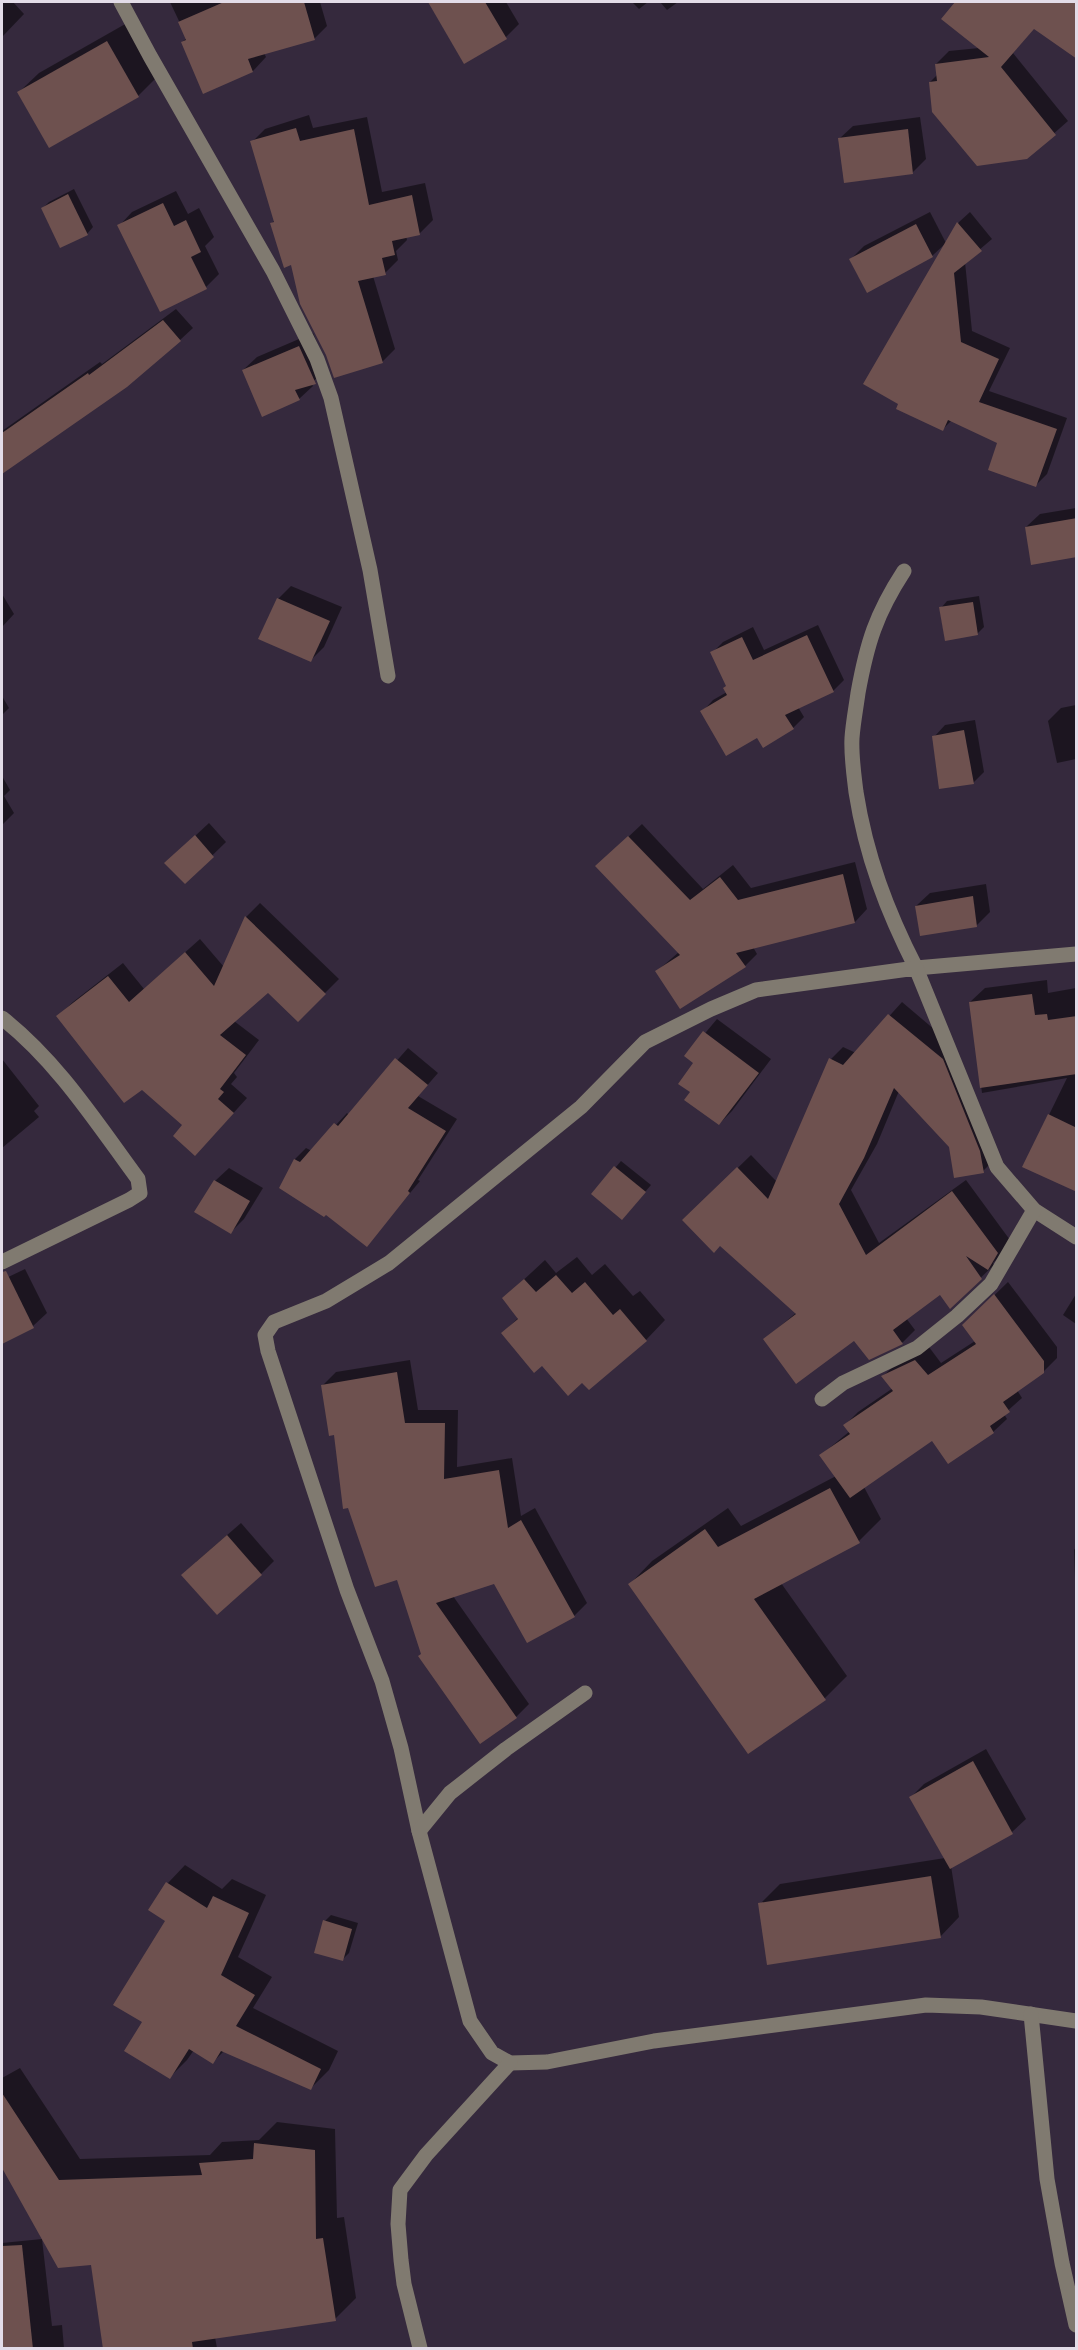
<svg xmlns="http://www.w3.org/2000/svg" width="1078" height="2350" viewBox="0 0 1078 2350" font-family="'Open Sans',sans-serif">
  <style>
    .shadow { fill: #0007 }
    .building { fill: #6e514f }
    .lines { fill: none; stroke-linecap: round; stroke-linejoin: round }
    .minor { stroke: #807a70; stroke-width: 15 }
  </style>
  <rect width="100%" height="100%" fill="#35293d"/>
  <g class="shadow">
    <polygon points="2,2 13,2 24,14 2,37"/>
    <polygon points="170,2 320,2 327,26 314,39 264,53 266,57 253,71 204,92 182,42 187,38"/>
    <polygon points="430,2 506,2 519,24 506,37 465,61"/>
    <polygon points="632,2 648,2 639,9"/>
    <polygon points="660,2 678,2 667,10"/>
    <polygon points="957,2 1076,2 1076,57 1035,27 1013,53 1068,121 1026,158 930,82 937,75 936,64 949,51 979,48 943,19"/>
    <polygon points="127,23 158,76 138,96 19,92 39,73"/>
    <polygon points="309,115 313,128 367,117 382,192 425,183 433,220 420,233 406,236 407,240 396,251 398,260 385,273 373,276 395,349 382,362 292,263 272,223 275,220 252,142 265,129"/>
    <polygon points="920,117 926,159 912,173 839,139 853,126"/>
    <polygon points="74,189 93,227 87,234 43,208 49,202"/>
    <polygon points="176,191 188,214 199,208 214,237 205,246 219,274 206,287 119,226 132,212"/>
    <polygon points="930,212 946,243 932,256 851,259 864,246"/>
    <polygon points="970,212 992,239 965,262 972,331 1010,348 989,391 1067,418 1047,474 1036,485 999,442 952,420 943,429 865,383 959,222"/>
    <polygon points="176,309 193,328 180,340 126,386 2,472 2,431 100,362 102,364"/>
    <polygon points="313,333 328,369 311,383 313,386 299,399 243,370 257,357"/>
    <polygon points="1076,508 1076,555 1026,527 1040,514"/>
    <polygon points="291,586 342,607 324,647 311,660 278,599"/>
    <polygon points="2,594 14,614 2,627"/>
    <polygon points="979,596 984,627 977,634 941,608 947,601"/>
    <polygon points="818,625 844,680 833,691 798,707 804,717 793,728 758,736 702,712 713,700 727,692 727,685 712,653 723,642 753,627 764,650"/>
    <polygon points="2,696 9,708 2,715"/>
    <polygon points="1076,705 1076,759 1057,763 1048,721 1061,708"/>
    <polygon points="975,720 984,772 973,783 934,737 945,725"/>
    <polygon points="2,776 10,790 4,796 14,813 2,825"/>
    <polygon points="209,823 226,842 185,882 180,850"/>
    <polygon points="642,824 703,889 733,865 751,888 855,862 867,909 855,922 753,947 757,954 745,966 657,971 679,952 610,854"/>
    <polygon points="986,884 990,912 977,925 916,906 930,893"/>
    <polygon points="260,903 339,979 298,1020 268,991 234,1021 259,1040 234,1073 237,1077 231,1084 247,1098 210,1139 184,1125 58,1016 73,1002 123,963 144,989 200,939 224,967 246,917"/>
    <polygon points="1047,980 1048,993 1076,988 1076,1191 1024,1166 1067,1078 982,1093 970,1002 985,988"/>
    <polygon points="902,1002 955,1047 996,1158 983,1171 950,1146 899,1091 877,1144 851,1190 879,1243 966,1180 1010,1240 1000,1256 993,1263 994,1265 950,1307 940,1293 906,1318 915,1330 903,1342 870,1358 854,1339 765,1339 797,1312 720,1244 684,1220 751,1155 777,1182 831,1059 843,1047 856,1053"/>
    <polygon points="717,1019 771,1059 732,1111 719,1124 692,1092 695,1062 686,1056"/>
    <polygon points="408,1048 438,1073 418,1096 457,1119 418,1180 420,1181 367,1245 295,1159 306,1148 312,1151 347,1113 349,1115"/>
    <polygon points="2,1059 39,1106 34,1111 39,1117 2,1148"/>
    <polygon points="621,1161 651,1185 628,1212 593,1194"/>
    <polygon points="229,1168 263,1188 244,1219 231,1232 215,1181"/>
    <polygon points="577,1257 592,1275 605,1264 633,1296 640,1291 665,1320 646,1340 582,1381 543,1364 503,1333 519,1317 504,1298 545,1260 556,1273"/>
    <polygon points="25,1269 47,1313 33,1326 2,1342 2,1280"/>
    <polygon points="1008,1282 1057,1347 1057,1358 1043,1372 1017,1390 1022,1398 1004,1414 1007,1419 993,1432 948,1462 933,1439 864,1487 881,1519 859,1541 781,1583 847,1676 825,1698 749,1752 630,1584 652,1561 728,1508 741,1526 836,1476 821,1455 850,1431 845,1425 858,1412 893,1388 883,1376 897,1363 929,1347 941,1363 975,1341 977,1312"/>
    <polygon points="1076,1294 1076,1324 1063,1315"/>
    <polygon points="410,1360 418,1410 458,1410 457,1467 512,1458 521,1516 535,1508 587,1603 574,1616 528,1641 495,1582 453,1596 529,1704 516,1717 480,1742 422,1654 398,1578 335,1433 323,1385 336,1372"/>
    <polygon points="241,1523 274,1561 261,1574 196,1562"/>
    <polygon points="1076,1547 1076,1604 1074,1550"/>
    <polygon points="986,1749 1026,1819 1012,1832 951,1866 959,1917 940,1937 760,1904 780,1884 945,1858 911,1797 924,1784"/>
    <polygon points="185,1865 222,1889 232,1879 266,1895 238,1957 272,1977 253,2008 338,2051 329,2070 311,2088 224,2051 213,2062 194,2050 187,2060 170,2077 144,2022 167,1921 168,1883"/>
    <polygon points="331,1915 358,1923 349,1953 343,1959 325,1921"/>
    <polygon points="20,2068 80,2159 210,2155 222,2142 259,2140 277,2122 335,2129 337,2218 344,2217 356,2298 335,2319 215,2337 217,2348 105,2348 92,2264 58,2266 2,2165 2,2078"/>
    <polygon points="42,2239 52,2326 62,2325 64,2348 2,2348 2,2243"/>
  </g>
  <g class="building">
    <polygon points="224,2 304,2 315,40 248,59 253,72 203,94 181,42 186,40 178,22"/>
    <polygon points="428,2 485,2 507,39 464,64"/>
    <polygon points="955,2 1077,2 1077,59 1034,29 1001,67 1056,135 1027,159 977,166 932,112 929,82 937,81 935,64 989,57 941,19"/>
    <polygon points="107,41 139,97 49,148 17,92"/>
    <polygon points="296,128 300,141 354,129 369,205 412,195 420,235 392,241 395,255 382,258 386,275 358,281 383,363 334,378 326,355 300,304 291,265 284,268 270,223 274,222 250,141"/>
    <polygon points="908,129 913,174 844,183 838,138"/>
    <polygon points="68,194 88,235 60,248 41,208"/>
    <polygon points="163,203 174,226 186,220 201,252 191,257 207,289 160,312 117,225"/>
    <polygon points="957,222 982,251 954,273 961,342 999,359 979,402 1057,429 1036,487 988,470 997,443 948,420 943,431 896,409 898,404 863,384"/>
    <polygon points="916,224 933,257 867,293 849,259"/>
    <polygon points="163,320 181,341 127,387 2,474 2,433 88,373 89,375"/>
    <polygon points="299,346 316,384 295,390 300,400 262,417 242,370"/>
    <polygon points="1077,518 1077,557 1031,565 1025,527"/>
    <polygon points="277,598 330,621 311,662 258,639"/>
    <polygon points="973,602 978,635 945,641 939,607"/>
    <polygon points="807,635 834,692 785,715 794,729 763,748 757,738 726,756 700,711 727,695 723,688 726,686 710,652 742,637 753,660"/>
    <polygon points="964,730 974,784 939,789 932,736"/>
    <polygon points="195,835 214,857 185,884 164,863"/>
    <polygon points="628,836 690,900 720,877 738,900 843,874 855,923 736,953 746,967 680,1009 655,971 680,955 595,866"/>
    <polygon points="973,896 977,927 920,936 915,906"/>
    <polygon points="245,916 326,994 298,1022 268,993 220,1035 246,1055 220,1089 224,1092 218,1099 234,1113 195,1156 173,1136 182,1125 142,1090 124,1103 56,1016 108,976 129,1002 185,952 214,986"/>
    <polygon points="1032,994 1035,1015 1047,1014 1048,1020 1077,1016 1077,1074 980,1088 969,1002"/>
    <polygon points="888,1014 943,1059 980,1151 984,1173 954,1178 949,1147 894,1088 864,1158 839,1204 866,1255 952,1191 998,1253 988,1270 966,1256 982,1279 950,1309 940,1295 893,1330 903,1344 869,1360 854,1341 796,1384 763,1339 796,1314 720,1246 714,1253 682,1220 737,1167 768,1199 829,1058 843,1065"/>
    <polygon points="703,1031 759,1073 719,1125 684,1100 690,1092 678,1084 693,1063 684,1056"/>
    <polygon points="395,1058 428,1085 408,1108 446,1131 408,1191 410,1193 367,1247 326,1215 324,1217 279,1188 294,1159 300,1162 334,1123 338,1126"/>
    <polygon points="1048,1114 1077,1128 1077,1192 1022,1167"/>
    <polygon points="614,1166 646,1192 622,1220 591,1194"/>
    <polygon points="214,1180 250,1201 231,1234 194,1212"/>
    <polygon points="6,1271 34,1328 2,1344 2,1272"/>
    <polygon points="556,1275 572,1293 585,1282 613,1315 620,1309 647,1341 589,1390 582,1383 568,1396 542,1366 534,1373 501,1333 518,1319 502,1298 524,1279 536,1292"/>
    <polygon points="994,1294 1044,1361 1044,1373 1003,1402 1010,1412 990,1426 994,1433 948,1464 932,1441 850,1498 819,1455 850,1434 843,1425 893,1391 881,1376 915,1360 928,1375 976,1344 962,1325"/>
    <polygon points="397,1372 405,1423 445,1423 444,1479 499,1470 508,1528 521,1520 575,1617 527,1643 494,1584 436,1603 517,1718 480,1744 418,1656 421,1654 397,1580 375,1587 348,1508 343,1509 334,1435 329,1436 321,1385"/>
    <polygon points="830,1488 860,1543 754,1599 826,1700 748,1754 628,1584 705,1529 718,1547"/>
    <polygon points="227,1535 262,1575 217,1615 181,1575"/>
    <polygon points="973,1761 1013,1834 950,1869 909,1797"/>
    <polygon points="931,1876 941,1938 767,1965 758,1903"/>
    <polygon points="166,1882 207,1908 213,1896 249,1913 221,1975 255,1995 236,2026 321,2069 311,2090 221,2051 213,2064 189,2049 170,2079 124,2051 142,2022 113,2005 165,1921 148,1910"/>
    <polygon points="323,1920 352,1929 343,1961 314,1953"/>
    <polygon points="2,2093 59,2180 202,2175 199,2163 253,2159 254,2143 315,2150 316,2239 323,2238 336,2321 192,2342 193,2349 103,2349 91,2265 58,2268 2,2168"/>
    <polygon points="22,2245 33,2349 2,2349 2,2246"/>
  </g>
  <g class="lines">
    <g class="minor">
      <polyline points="121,2 150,56 273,271 317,359 331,398 370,570 388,676"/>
      <path d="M904,571C876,614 867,643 858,693C856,708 853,723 852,738C851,756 854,775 856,792C866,856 887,911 916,968L1076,954"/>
      <path d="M2,1018C57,1061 96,1122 138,1179L140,1193L129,1200L2,1262"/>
      <polyline points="1076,1237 1034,1210 997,1167 916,968 756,990 711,1009 645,1042 581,1107 389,1263 326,1301 274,1322 265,1335 268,1351 347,1590 382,1681 401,1748 419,1831 470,2021 492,2053 510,2063 547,2062 654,2041 926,2005 981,2007 1076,2021"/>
      <polyline points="822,1399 843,1383 917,1348 957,1316 991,1284 1034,1210"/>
      <polyline points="419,1831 450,1793 506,1749 585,1693"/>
      <polyline points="1031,2014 1047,2179 1062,2263 1076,2325"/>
      <polyline points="420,2348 404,2284 401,2260 398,2224 400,2190 426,2155 510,2063"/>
    </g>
  </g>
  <rect width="1078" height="2350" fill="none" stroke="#e3dce8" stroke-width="6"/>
</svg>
